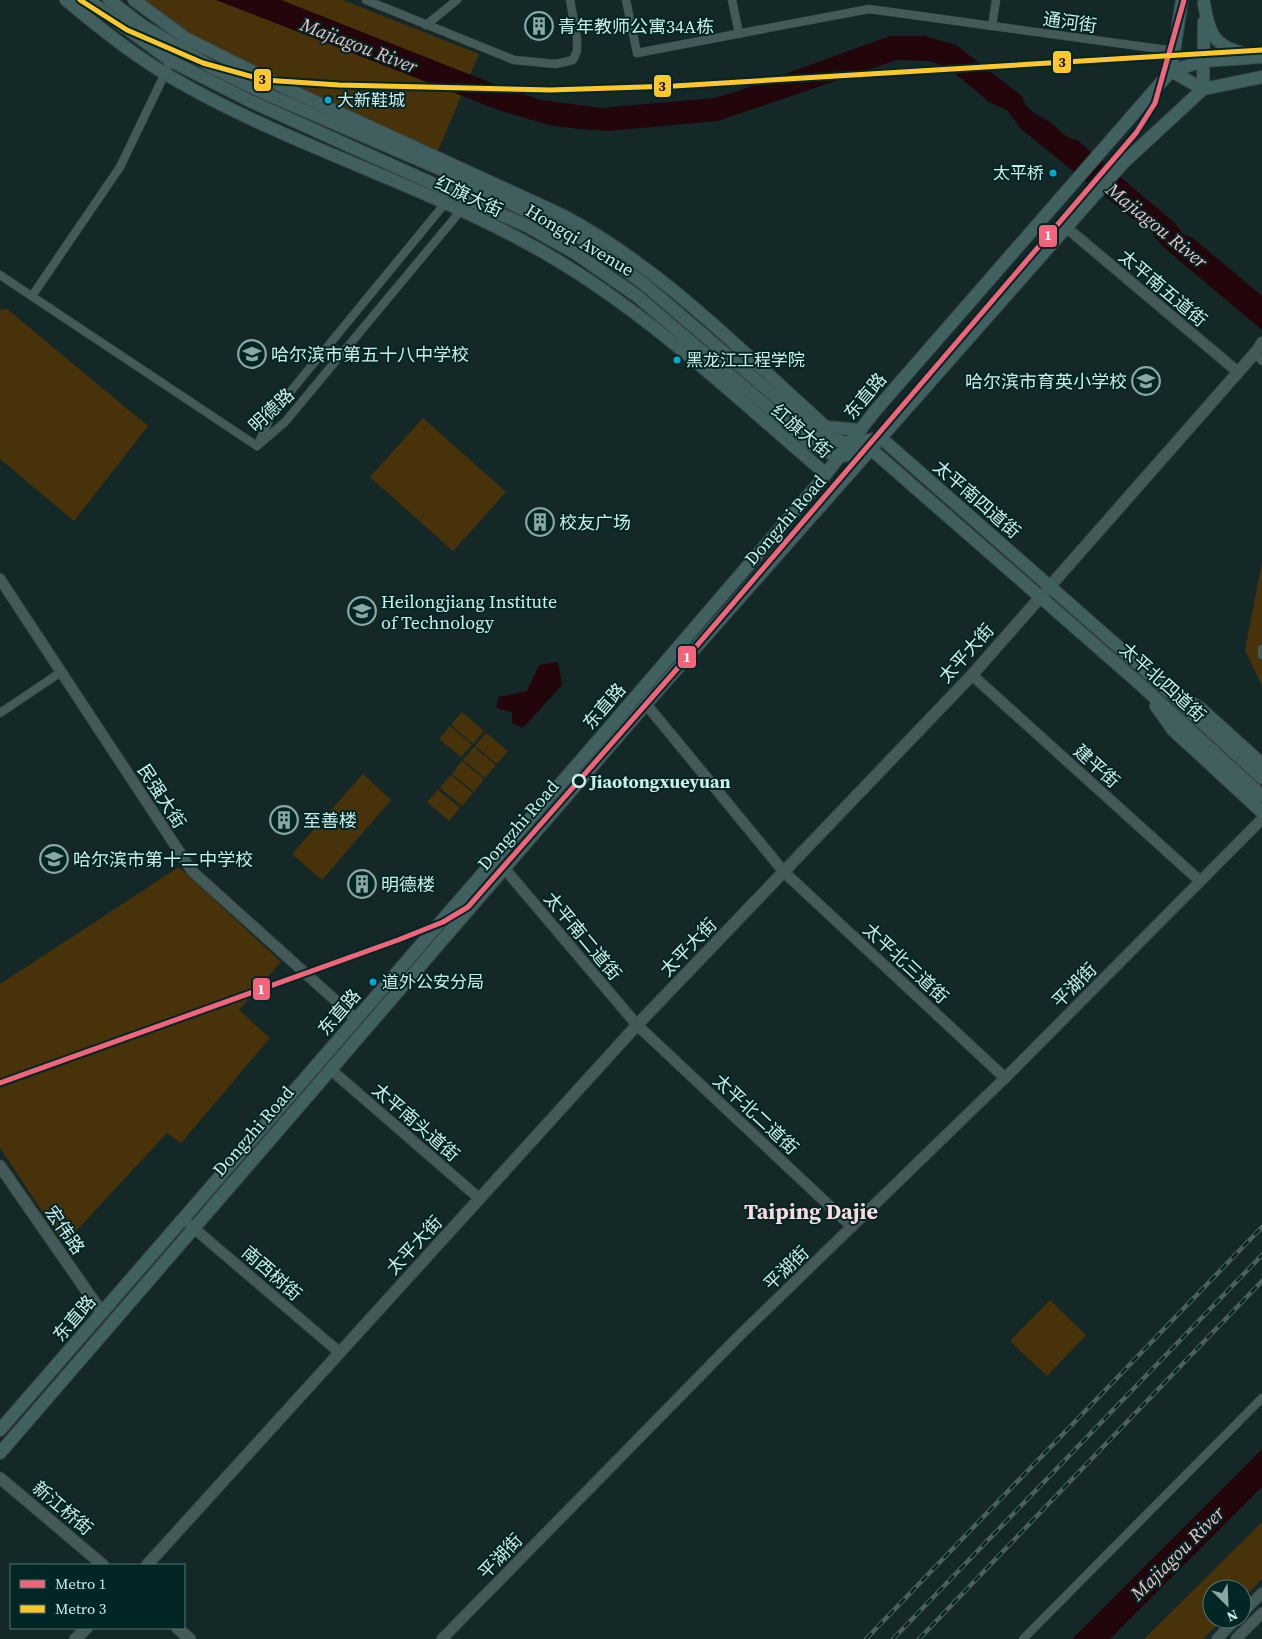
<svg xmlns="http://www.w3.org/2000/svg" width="1262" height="1639" viewBox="0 0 1262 1639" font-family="'Source Serif 4','Noto Sans SC',serif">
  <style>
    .green { fill: #48320a }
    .water { fill: #22060c }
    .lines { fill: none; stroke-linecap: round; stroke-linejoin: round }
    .minor-casing { stroke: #344544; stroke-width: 9 }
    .tertiary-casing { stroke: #344544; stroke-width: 12 }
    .secondary-casing { stroke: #344544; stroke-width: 13 }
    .primary-casing { stroke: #344544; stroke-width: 14 }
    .trunk-casing { stroke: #344544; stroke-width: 14 }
    .minor { stroke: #445a59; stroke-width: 8 }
    .tertiary { stroke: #445a59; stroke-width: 10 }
    .secondary { stroke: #445a59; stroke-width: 11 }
    .primary { stroke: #415f5e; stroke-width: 12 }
    .trunk { stroke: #406160; stroke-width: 12 }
    .rail-casing { stroke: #4c5f5e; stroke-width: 4.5 }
    .rail { stroke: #022625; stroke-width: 2.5; stroke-dasharray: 8; stroke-linecap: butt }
    .metro-1-casing { stroke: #022625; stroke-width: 9 }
    .metro-2-casing { stroke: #022625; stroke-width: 9 }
    .metro-1 { stroke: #f1647a; stroke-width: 5 }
    .metro-2 { stroke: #ffc72c; stroke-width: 5 }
    .bus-dot { fill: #00a9ce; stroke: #022625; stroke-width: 2 }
    .stop-dot { fill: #022625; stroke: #cdedeb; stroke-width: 2.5 }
    .labels { text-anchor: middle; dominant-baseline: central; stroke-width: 4; stroke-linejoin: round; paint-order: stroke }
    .bus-label { font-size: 17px; fill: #cdedeb; stroke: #022625; text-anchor: start }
    .street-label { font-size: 18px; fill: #cdedeb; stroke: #022625 }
    .poi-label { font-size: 18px; fill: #cdedeb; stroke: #022625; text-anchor: start }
    .stop-label { font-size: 18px; font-weight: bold; fill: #cdedeb; stroke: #022625; text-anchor: start }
    .water-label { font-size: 19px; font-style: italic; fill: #f9bec3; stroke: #022625 }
    .district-label { font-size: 22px; font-weight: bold; fill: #fddadd; stroke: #022625 }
    .line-badge { stroke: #022625; stroke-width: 2 }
    .badge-label { font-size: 14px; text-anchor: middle; font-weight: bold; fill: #fff }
    .pale-badge-label { font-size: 14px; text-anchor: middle; font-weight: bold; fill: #111 }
  </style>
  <rect width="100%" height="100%" fill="#142827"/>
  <g class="green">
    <polygon points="128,0 343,0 479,54 435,158 185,37"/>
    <polygon points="7,309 148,426 74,521 0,459 0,310"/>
    <polygon points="423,418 506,492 453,551 370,477"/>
    <polygon points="1262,562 1262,686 1245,650"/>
    <polygon points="462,712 484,731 473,744 451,725"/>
    <polygon points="450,726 472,745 461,757 439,739"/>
    <polygon points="486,733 508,751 497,764 475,746"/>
    <polygon points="474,747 496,765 485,778 463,760"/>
    <polygon points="462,761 484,779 474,792 452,774"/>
    <polygon points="363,774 391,800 322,880 292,854"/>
    <polygon points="451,775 473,793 462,806 440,788"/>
    <polygon points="438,790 460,808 449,821 427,802"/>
    <polygon points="179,867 281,962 239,1010 270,1038 181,1143 167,1133 64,1244 0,1148 0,984"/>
    <polygon points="1050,1300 1086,1335 1047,1376 1010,1341"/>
    <polygon points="1262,1522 1262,1579 1242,1600 1242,1589 1212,1589 1212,1619 1223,1619 1203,1639 1144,1639"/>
  </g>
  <g class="water">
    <path d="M216,0H281L512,91L542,100L601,108L714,98L732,93L890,36H924L956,45L1022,96C1025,111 1040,115 1051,123C1062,130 1061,137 1077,140L1176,224L1183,234L1193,238L1262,296V330L1162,246L1154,236L1149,224L1133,219L1021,129L1007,110L989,102L946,66L928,61L897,60L718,121L608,131L579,129L553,126L501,111Z"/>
    <polygon points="558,662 562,685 523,728 512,723 512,712 496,708 499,697 527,691 539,665"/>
    <polygon points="1262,1449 1262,1487 1110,1639 1072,1639"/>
  </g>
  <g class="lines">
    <defs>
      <g id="minor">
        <polyline points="366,0 514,60 556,64 573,60 577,51 577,38 570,0"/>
        <polyline points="626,0 637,53 869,9 1175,51"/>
        <polyline points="732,0 739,34"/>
        <polyline points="426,25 457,0"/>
        <polyline points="992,26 996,0"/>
        <polyline points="0,275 257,446"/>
        <polyline points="32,296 120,167 171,61"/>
        <polyline points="1255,353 1262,361"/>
        <polyline points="259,442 272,414 447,201"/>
        <polyline points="257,446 285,422 463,208"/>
        <polyline points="1262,649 1262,655"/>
        <polyline points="0,713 61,672"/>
        <polyline points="1023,1639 1262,1398"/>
      </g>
      <g id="tertiary">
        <polyline points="1067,228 1238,372"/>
        <polyline points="1255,353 1262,342"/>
        <polyline points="0,579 192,871 356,1019"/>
        <polyline points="972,675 1200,881"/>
        <polyline points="646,704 784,872 1005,1078"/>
        <polyline points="504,868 637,1025 852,1227"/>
        <polyline points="330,1069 480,1199"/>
        <polyline points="183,1219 339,1352"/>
        <polyline points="1242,1613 1262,1593"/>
        <polyline points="442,1639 739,1336 1005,1078 1262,819"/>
        <polyline points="1217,1639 1236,1619"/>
        <polyline points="1236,1639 1262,1613"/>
      </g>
      <g id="secondary">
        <polyline points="0,1166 102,1313"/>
        <polyline points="0,1478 103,1565"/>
        <polyline points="147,1565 637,1025 972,675 1255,353"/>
        <polyline points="177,1628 190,1639"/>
        <polyline points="75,1639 87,1628"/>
      </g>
      <g id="primary">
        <path d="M66,0C103,31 141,61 183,84C293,146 415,182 525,242C636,301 731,393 826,474"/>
        <polyline points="88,0 171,61 250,101 527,226 575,253 637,296 812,445 839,457 872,450 1141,685 1262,796"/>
        <polyline points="109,0 143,26 213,68 262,92 461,178 585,241 643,283 820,435 849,444 881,438 1155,679 1262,778"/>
        <path d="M134,0L187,39L294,92L562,215C662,268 742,352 826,427L860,430"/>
        <polyline points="1182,697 1200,708 1262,764"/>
        <polyline points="1156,706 1173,730 1262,812"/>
      </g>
      <g id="trunk">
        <path d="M1204,3C1209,34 1214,47 1247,54"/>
        <polyline points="1171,71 1182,0"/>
        <polyline points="1171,71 1203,89"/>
        <polyline points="1203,89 1204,22"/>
        <polyline points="0,1430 607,730 818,484 875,411 1171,71 1204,61 1262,57"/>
        <polyline points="0,1453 646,704 1123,163 1203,89 1262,77"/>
      </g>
    </defs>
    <use href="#minor" class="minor-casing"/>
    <use href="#tertiary" class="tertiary-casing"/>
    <use href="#secondary" class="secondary-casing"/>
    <use href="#primary" class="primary-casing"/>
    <use href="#trunk" class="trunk-casing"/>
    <use href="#minor" class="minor"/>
    <use href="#tertiary" class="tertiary"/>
    <use href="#secondary" class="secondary"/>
    <use href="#primary" class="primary"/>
    <use href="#trunk" class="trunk"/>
    <defs>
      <g id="rail">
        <polyline points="866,1639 1262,1227"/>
        <polyline points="893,1639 1262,1255"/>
        <polyline points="919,1639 1262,1281"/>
      </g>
    </defs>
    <use href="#rail" class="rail-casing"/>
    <use href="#rail" class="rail"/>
    <defs>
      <polyline id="metro-1" points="0,1083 398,940 443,922 468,907 676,670 1136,133 1155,103 1184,0"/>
      <polyline id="metro-2" points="80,0 127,30 203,63 264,80 339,85 550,90 674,86 1262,50"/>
    </defs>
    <use href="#metro-1" class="metro-1-casing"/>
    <use href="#metro-2" class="metro-2-casing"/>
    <use href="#metro-1" class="metro-1"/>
    <use href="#metro-2" class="metro-2"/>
  </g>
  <defs>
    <symbol id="building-ring" viewBox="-11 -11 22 22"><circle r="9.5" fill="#022625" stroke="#8ca8a6" stroke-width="1.5"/><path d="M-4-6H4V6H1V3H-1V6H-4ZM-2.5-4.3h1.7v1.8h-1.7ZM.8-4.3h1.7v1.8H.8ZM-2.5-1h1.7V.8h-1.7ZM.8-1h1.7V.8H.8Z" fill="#8ca8a6"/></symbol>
    <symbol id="school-ring" viewBox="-11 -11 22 22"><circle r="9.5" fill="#022625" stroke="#8ca8a6" stroke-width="1.5"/><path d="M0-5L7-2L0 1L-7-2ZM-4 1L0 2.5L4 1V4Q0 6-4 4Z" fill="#8ca8a6"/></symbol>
    <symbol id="university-ring" viewBox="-11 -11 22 22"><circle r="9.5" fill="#022625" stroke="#8ca8a6" stroke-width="1.5"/><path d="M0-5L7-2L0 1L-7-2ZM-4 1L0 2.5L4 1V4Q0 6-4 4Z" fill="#8ca8a6"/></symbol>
  </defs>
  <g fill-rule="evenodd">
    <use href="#building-ring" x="523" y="10" width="32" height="32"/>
    <use href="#school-ring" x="236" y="338" width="32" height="32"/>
    <use href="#school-ring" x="1130" y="365" width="32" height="32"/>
    <use href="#building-ring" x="524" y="506" width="32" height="32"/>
    <use href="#university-ring" x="346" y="595" width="32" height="32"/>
    <use href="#building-ring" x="268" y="804" width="32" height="32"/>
    <use href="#school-ring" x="38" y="843" width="32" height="32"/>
    <use href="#building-ring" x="346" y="868" width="32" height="32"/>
  </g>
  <g class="bus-dot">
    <circle cx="328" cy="100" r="4.5"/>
    <circle cx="1053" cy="173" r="4.5"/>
    <circle cx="677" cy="360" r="4.5"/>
    <circle cx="373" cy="982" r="4.5"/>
  </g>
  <circle class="stop-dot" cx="579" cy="781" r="6"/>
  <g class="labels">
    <g class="bus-label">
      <text x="337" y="100">大新鞋城</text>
      <text x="1044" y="173" text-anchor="end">太平桥</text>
      <text x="686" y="360">黑龙江工程学院</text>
      <text x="382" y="982">道外公安分局</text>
    </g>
    <g class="street-label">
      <text transform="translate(1070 22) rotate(8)">通河街</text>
      <text transform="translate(469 196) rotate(25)">红旗大街</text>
      <text transform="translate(580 240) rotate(31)">Hongqi Avenue</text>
      <text transform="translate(1163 288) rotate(40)">太平南五道街</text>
      <text transform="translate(865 396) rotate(-50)">东直路</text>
      <text transform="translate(271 410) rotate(-43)">明德路</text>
      <text transform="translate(802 431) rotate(40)">红旗大街</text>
      <text transform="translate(977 499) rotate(41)">太平南四道街</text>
      <text transform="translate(785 520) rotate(-49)">Dongzhi Road</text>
      <text transform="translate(966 653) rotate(-48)">太平大街</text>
      <text transform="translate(1163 682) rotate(42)">太平北四道街</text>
      <text transform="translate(604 706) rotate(-49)">东直路</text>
      <text transform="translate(1097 766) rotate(42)">建平街</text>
      <text transform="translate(162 796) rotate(57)">民强大街</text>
      <text transform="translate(518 825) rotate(-49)">Dongzhi Road</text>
      <text transform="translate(583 936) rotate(50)">太平南二道街</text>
      <text transform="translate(688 947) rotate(-46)">太平大街</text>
      <text transform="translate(906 963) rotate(43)">太平北三道街</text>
      <text transform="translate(1074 985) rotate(-45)">平湖街</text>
      <text transform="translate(339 1012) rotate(-49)">东直路</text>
      <text transform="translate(756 1114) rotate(43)">太平北二道街</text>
      <text transform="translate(416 1122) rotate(41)">太平南头道街</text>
      <text transform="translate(253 1131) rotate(-49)">Dongzhi Road</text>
      <text transform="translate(65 1230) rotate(55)">宏伟路</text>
      <text transform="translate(414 1245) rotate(-47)">太平大街</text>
      <text transform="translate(786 1268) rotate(-44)">平湖街</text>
      <text transform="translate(272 1273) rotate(41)">南西树街</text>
      <text transform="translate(74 1318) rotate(-49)">东直路</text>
      <text transform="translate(63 1508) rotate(40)">新江桥街</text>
      <text transform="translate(500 1556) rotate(-46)">平湖街</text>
    </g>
    <g class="poi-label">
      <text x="558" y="26">青年教师公寓34A栋</text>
      <text x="271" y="354">哈尔滨市第五十八中学校</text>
      <text x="1127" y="381" text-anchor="end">哈尔滨市育英小学校</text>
      <text x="559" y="522">校友广场</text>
      <text x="381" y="601">Heilongjiang Institute<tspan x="381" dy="21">of Technology</tspan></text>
      <text x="303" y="820">至善楼</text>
      <text x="73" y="859">哈尔滨市第十二中学校</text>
      <text x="381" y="884">明德楼</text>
    </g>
    <g class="stop-label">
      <text x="590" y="781">Jiaotongxueyuan</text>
    </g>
    <g class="water-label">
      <text transform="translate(359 45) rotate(21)">Majiagou River</text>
      <text transform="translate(1157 225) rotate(39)">Majiagou River</text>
      <text transform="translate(1177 1553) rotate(-45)">Majiagou River</text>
    </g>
    <g class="district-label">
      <text x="811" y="1211">Taiping Dajie</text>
    </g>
  </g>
  <g class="line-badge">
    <rect x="1052" y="50" width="20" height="24" rx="5" fill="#ffc72c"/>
    <rect x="253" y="68" width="19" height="24" rx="5" fill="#ffc72c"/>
    <rect x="653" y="74" width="19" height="24" rx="5" fill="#ffc72c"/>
    <rect x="1038" y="224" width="20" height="24" rx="5" fill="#f1647a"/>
    <rect x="677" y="645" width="20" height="24" rx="5" fill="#f1647a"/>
    <rect x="252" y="977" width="19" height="24" rx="5" fill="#f1647a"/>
  </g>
  <g class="badge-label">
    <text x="1048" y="240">1</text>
    <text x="687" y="662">1</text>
    <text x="261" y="994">1</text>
  </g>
  <g class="pale-badge-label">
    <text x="1062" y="67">3</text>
    <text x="262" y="84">3</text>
    <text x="662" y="91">3</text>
  </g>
  <rect x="10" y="1564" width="175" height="65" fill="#022625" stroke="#537674"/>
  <rect x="20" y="1580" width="25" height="8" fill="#f1647a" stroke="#537674"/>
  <text x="55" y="1589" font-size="15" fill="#cdedeb">Metro 1</text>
  <rect x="20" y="1605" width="25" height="8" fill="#ffc72c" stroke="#537674"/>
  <text x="55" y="1614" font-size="15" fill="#cdedeb">Metro 3</text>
  <g transform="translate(1227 1604) rotate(156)"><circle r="24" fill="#022625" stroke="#537674"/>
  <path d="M0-4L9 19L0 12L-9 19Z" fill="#8ca8a6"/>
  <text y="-8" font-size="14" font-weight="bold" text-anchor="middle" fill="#cdedeb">N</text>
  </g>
</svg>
